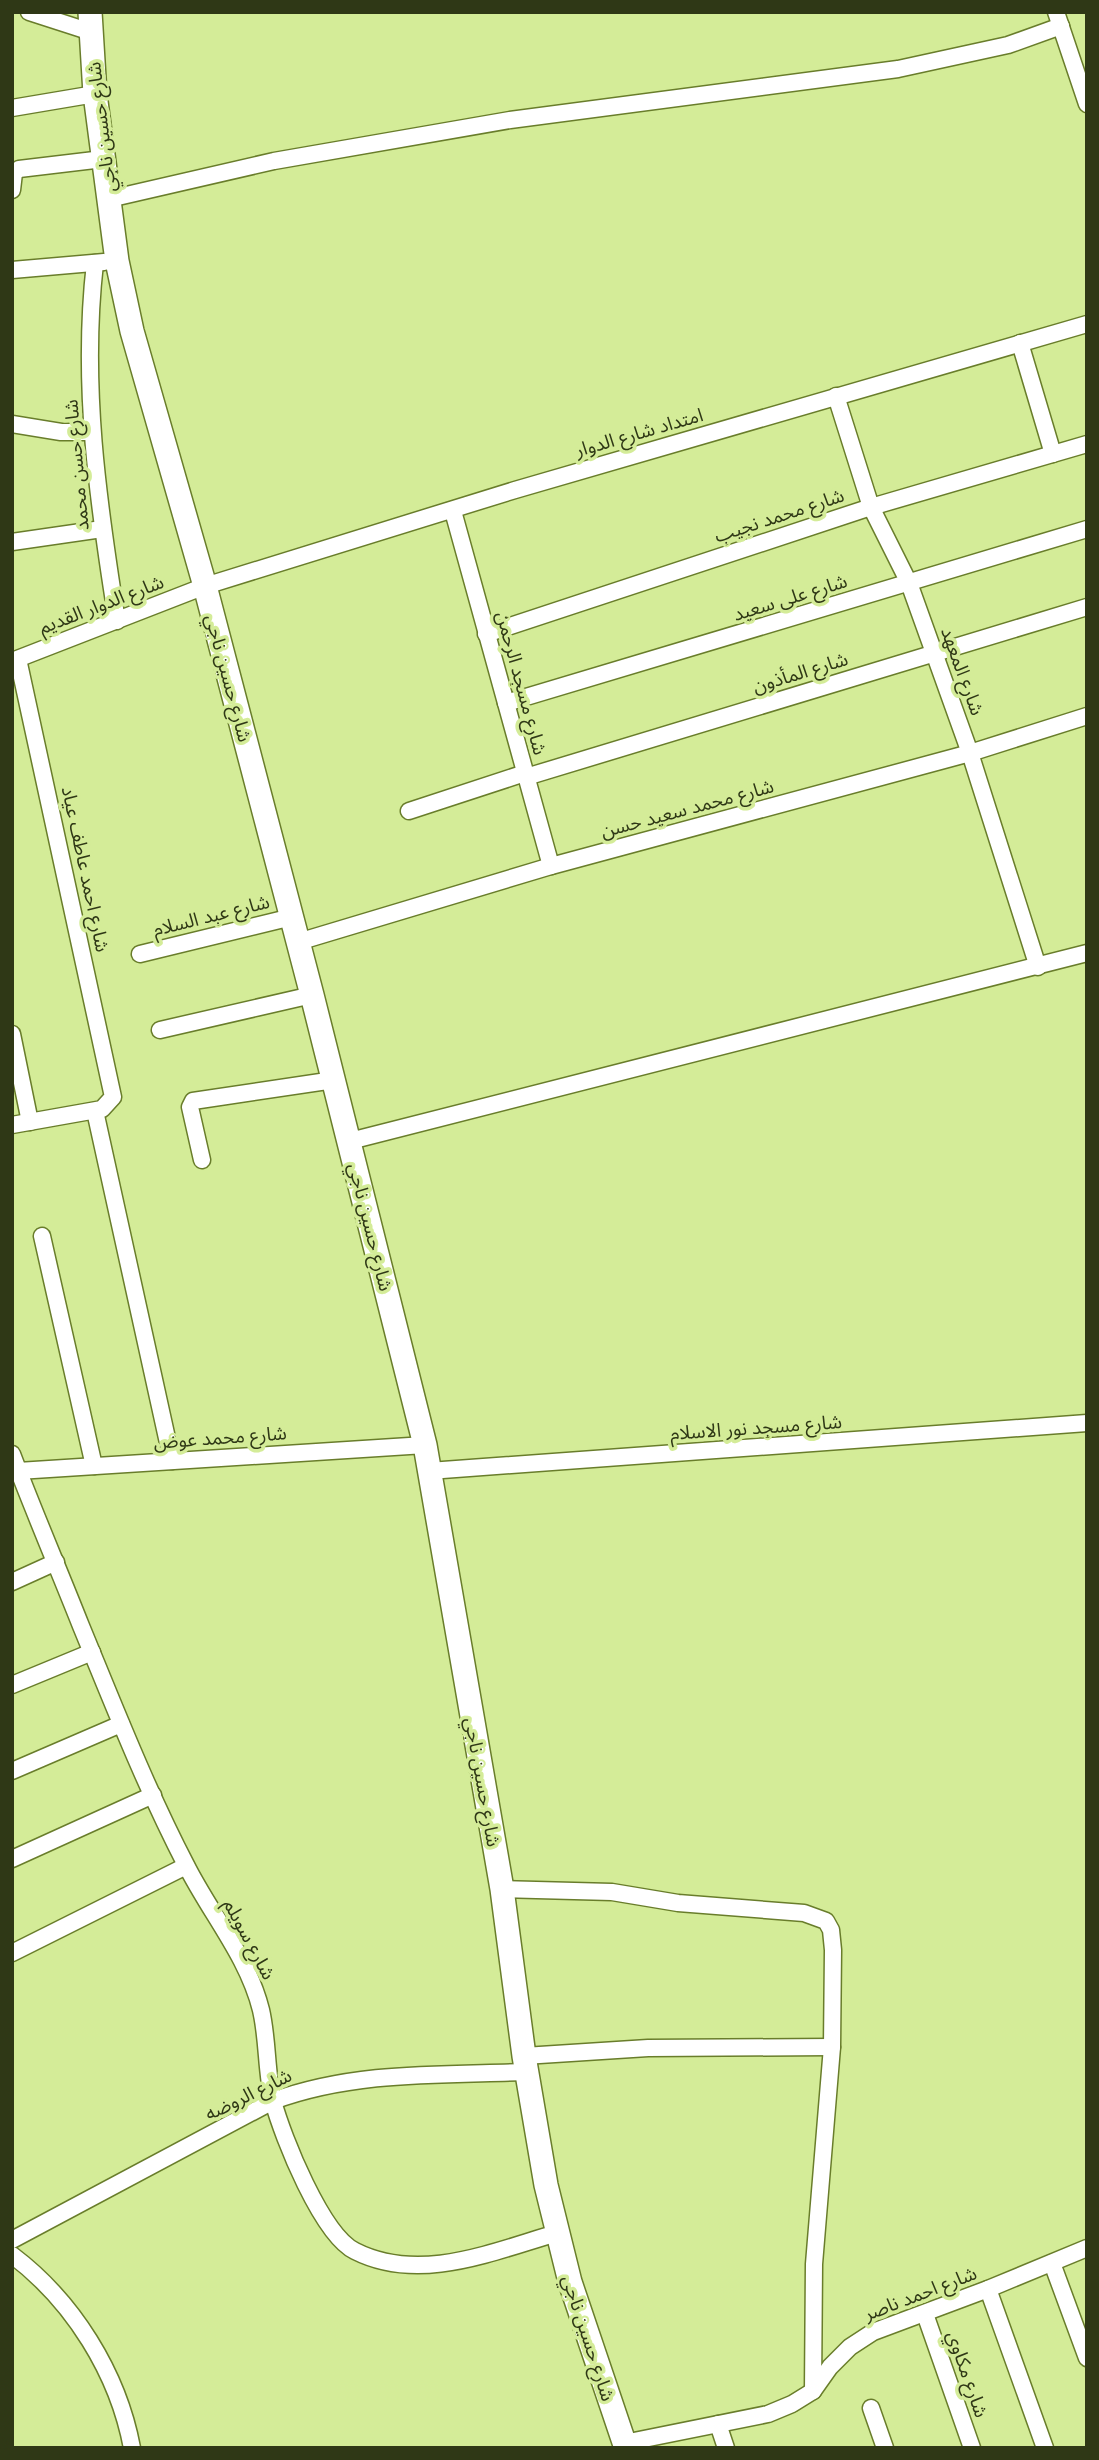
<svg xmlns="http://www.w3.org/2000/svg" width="1099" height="2460" viewBox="0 0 1099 2460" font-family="Mulish,'Noto Sans Arabic',sans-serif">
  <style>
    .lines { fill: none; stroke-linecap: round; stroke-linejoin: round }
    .street-casing { stroke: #697d2b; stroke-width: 19 }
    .secondary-casing { stroke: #697d2b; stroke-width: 26 }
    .street { stroke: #fff; stroke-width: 16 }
    .secondary { stroke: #fff; stroke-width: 23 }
    .labels { text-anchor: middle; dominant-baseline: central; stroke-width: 7; stroke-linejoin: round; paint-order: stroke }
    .street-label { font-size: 19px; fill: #2f3816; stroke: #d4ec98 }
  </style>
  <rect width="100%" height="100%" fill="#d4ec98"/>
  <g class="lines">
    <defs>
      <g id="street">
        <polyline points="29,12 91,32"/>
        <polyline points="1056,12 1087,104"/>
        <polyline points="12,108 95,94"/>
        <polyline points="12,190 14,173 19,169 103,159"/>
        <polyline points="109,199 274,161 510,120 898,69 1008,45 1061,26"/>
        <path d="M95,263C81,384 98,502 117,621"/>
        <polyline points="12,270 104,262"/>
        <polyline points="1020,343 1053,454"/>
        <polyline points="836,396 871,507 909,583 970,753 1038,967"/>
        <polyline points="12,424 61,432 91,432"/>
        <polyline points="453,511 551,866"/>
        <polyline points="12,542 102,529"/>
        <polyline points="486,634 871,507 1087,444"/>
        <polyline points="12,661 205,586 515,490 1087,324"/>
        <polyline points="506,703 1087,529"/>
        <polyline points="526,777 1087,607"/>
        <polyline points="409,811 525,773"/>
        <polyline points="298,942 551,866 970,753 1087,716"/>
        <polyline points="140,954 292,917"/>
        <polyline points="160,1030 312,995"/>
        <polyline points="12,1034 30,1122"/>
        <polyline points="95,1111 172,1461"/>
        <polyline points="12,1125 102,1109 113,1097 18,659"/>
        <polyline points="350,1141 1087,953"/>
        <polyline points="202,1160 190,1107 193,1101 334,1080"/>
        <polyline points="42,1236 94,1466"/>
        <path d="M12,1454C34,1512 58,1568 81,1626C114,1706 146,1788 186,1865C210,1913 248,1957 261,2010C268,2040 266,2072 273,2101C283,2138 322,2235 355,2251C420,2284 494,2251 557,2233"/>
        <polyline points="18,1471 425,1445"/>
        <polyline points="429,1471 1087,1423"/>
        <polyline points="12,1582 56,1562"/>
        <polyline points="12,1685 92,1652"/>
        <polyline points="12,1771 121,1724"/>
        <polyline points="12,1859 153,1795"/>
        <polyline points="502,1889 612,1892 678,1903 804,1913 826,1921 831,1930 833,1950 832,2047 814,2264 813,2391"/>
        <polyline points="12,1953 186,1866"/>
        <polyline points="524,2056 648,2048 832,2047"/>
        <path d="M12,2240L273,2101C354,2071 441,2075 526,2072"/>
        <path d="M12,2255C73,2301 118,2373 132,2448"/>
        <polyline points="1052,2263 1087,2358"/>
        <polyline points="988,2289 1045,2448"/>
        <polyline points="925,2314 972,2448"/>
        <polyline points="871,2408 885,2448"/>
        <polyline points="718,2424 726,2448"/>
        <polyline points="624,2443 768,2414 792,2404 813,2391 830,2367 850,2347 873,2332 988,2289 1087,2248"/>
      </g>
      <polyline id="secondary" points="90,12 95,94 117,261 132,331 205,586 312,995 425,1445 502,1889 524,2056 546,2185 570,2282 626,2448"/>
    </defs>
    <use href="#street" class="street-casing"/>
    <use href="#secondary" class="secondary-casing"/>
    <use href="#street" class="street"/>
    <use href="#secondary" class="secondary"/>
  </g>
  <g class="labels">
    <g class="street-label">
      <text transform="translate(101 127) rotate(-97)">شارع حسين ناجي</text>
      <text transform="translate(639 432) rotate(-16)">امتداد شارع الدوار</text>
      <text transform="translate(76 465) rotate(-95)">شارع حسن محمد</text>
      <text transform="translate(779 515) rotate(-18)">شارع محمد نجيب</text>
      <text transform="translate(790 597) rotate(-17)">شارع على سعيد</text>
      <text transform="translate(101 604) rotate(-21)">شارع الدوار القديم</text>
      <text transform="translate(963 671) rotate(70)">شارع المعهد</text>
      <text transform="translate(800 672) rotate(-17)">شارع المأذون</text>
      <text transform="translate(229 678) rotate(75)">شارع حسين ناجي</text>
      <text transform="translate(522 683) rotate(75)">شارع مسجد الرحمن</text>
      <text transform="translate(687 808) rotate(-15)">شارع محمد سعيد حسن</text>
      <text transform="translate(86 869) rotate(78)">شارع احمد عاطف عياد</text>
      <text transform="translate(211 915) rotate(-14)">شارع عبد السلام</text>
      <text transform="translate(371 1227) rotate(76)">شارع حسين ناجي</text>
      <text transform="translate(756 1427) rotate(-4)">شارع مسجد نور الاسلام</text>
      <text transform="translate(220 1437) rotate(-4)">شارع محمد عوض</text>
      <text transform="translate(483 1782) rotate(80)">شارع حسين ناجي</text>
      <text transform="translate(250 1939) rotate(62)">شارع سويلم</text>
      <text transform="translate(248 2094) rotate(-26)">شارع الروضه</text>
      <text transform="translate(920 2293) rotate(-21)">شارع احمد ناصر</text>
      <text transform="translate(589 2338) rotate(72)">شارع حسين ناجي</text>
      <text transform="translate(968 2374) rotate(71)">شارع مكاوي</text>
    </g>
  </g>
  <rect width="1099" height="2460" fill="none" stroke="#2f3816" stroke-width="28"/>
</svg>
